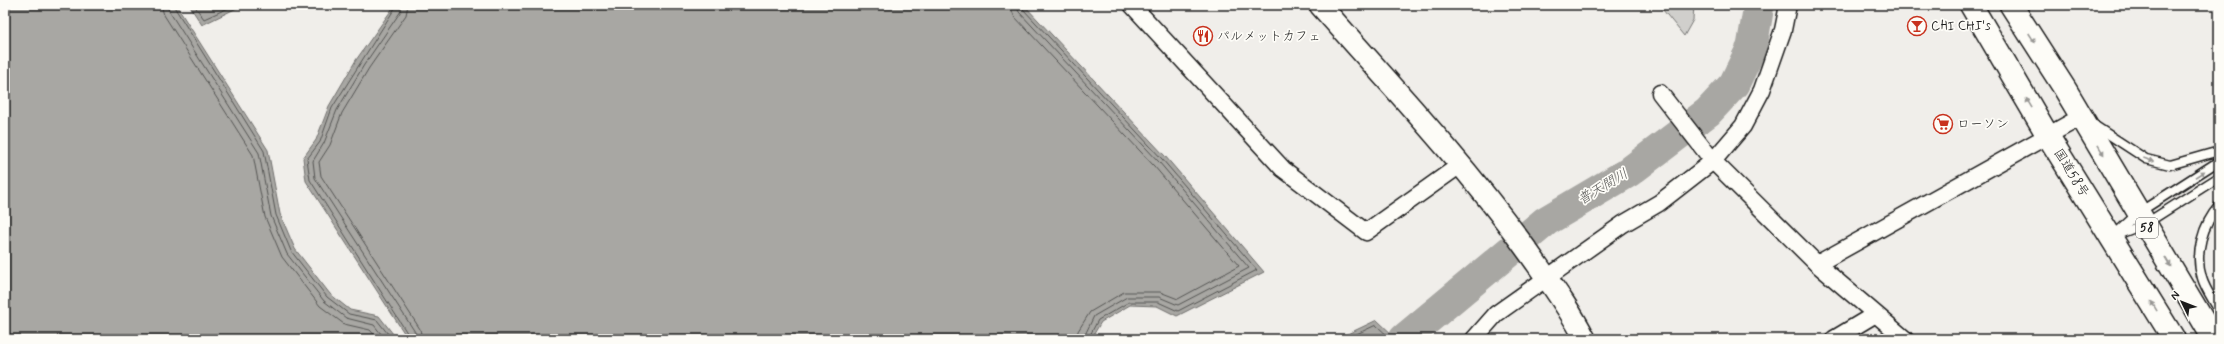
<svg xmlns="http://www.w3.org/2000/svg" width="2224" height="344" viewBox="0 0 2224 344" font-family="Mynerve,'Klee One',sans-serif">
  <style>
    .green { fill: #d0cfcc; stroke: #767674 }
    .water { fill: #a8a7a3; stroke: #706f6d }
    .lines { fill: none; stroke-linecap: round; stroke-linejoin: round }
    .shore { stroke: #545452; stroke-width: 1 }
    .river { stroke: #a8a7a3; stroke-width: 31 }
    .service-casing { stroke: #1c1c1c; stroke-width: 11 }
    .minor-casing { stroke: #1c1c1c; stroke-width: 19 }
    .tertiary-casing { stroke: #1c1c1c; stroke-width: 24 }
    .trunk-casing { stroke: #1c1c1c; stroke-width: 25 }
    .service { stroke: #fdfcf7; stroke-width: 8 }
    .minor { stroke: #fdfcf7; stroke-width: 16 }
    .tertiary { stroke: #fdfcf7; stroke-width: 21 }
    .trunk { stroke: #fdfcf7; stroke-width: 22 }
    .oneway { fill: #989794 }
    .labels { text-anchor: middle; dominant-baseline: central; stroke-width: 3.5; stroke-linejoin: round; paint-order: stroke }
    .shield { fill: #fdfcf7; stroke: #605f5e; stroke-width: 1 }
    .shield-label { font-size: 12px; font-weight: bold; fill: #1c1c1c }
    .poi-label { font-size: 13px; fill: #1c1c1c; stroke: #fdfcf7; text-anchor: start }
    .street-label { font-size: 13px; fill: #1c1c1c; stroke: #fdfcf7 }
    .water-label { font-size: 14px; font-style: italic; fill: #5b5b59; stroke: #fdfcf7 }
  </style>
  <rect width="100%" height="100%" fill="#f0eeea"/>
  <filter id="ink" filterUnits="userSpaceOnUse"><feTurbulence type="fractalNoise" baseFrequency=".025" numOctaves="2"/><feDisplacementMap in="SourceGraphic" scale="8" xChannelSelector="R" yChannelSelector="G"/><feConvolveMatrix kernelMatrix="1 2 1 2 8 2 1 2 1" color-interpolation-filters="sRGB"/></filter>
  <g filter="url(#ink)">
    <polygon class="green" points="1659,5 1694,5 1693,20 1684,36"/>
    <g class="water">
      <polygon points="5,5 176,5 268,150 280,214 295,249 330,294 350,310 379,316 397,339 5,339"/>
      <polygon points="189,5 243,5 202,25"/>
      <polygon points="395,5 1024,5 1165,156 1264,272 1177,316 1157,306 1130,305 1101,322 1091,339 408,339 306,181 303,158 316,140 329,106 356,60"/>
      <polygon points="1377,320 1397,339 1337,339"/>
    </g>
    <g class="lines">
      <g class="shore">
        <polyline points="161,5 164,15 253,155 265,217 282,257 320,306 344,324 370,330 378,339"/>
        <polyline points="168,5 169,11 259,153 271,216 287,254 324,301 346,318 374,325 385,339"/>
        <polyline points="173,5 264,151 276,215 291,251 327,297 349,314 377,320 392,339"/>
        <polyline points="194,5 204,19 235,5"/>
        <polyline points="397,5 332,108 320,142 307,159 310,180 411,339"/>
        <polyline points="402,5 401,11 364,65 337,110 324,143 313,161 315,178 415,332 416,339"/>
        <polyline points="408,5 406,15 369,68 342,113 330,145 319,162 321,176 420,329 422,339"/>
        <polyline points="1010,5 1014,16 1154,166 1239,266 1178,299 1160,292 1124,292 1090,312 1078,331 1077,339"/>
        <polyline points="1016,5 1019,12 1159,162 1249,268 1178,305 1159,297 1127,297 1094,316 1083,339"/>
        <polyline points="1022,5 1023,9 1162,159 1257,270 1178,311 1158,302 1129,302 1098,320 1088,339"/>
        <polyline points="1346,339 1376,325 1391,339"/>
      </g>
      <polyline class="river" points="1404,339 1546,221 1629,172 1708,112 1734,84 1752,47 1759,5"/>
      <defs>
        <g id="service">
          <polyline points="2094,125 2146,159 2170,165 2219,151"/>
          <path d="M2219,206C2203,224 2194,254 2202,278C2205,289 2214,301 2219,311"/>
          <polyline points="2117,235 2145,224 2219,177"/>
          <polyline points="2112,237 2138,213 2219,161"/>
        </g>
        <g id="minor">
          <polyline points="1132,5 1283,169 1366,232 1460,165"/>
          <polyline points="1660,93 1713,161 1817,264 1905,339"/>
          <polyline points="1817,264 2081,117"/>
          <polyline points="1474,339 1496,314 1623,224 1659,203 1713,161 1743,126 1762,90 1783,30 1788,5"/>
          <polyline points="1834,339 1874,315"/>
        </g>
        <path id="tertiary" d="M1320,5C1392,86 1466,165 1529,253C1548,280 1570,309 1585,339"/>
        <g id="trunk">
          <polyline points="1971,5 2048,136 2174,339"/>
          <polyline points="2011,5 2065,89 2214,339"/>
        </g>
      </defs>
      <use href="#service" class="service-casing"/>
      <use href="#minor" class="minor-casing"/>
      <use href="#tertiary" class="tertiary-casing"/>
      <use href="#trunk" class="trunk-casing"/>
      <use href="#service" class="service"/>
      <use href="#minor" class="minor"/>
      <use href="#tertiary" class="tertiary"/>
      <use href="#trunk" class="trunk"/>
    </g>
    <defs><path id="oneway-solid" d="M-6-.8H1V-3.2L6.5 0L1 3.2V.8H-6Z"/></defs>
    <g class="oneway">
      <use href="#oneway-solid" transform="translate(2032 38) rotate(57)"/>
      <use href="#oneway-solid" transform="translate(2029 103) rotate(-121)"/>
      <use href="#oneway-solid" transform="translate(2101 150) rotate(59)"/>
      <use href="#oneway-solid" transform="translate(2149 160) rotate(19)"/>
      <use href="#oneway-solid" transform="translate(2200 174) rotate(-33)"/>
      <use href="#oneway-solid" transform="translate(2168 262) rotate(59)"/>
      <use href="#oneway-solid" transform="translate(2154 306) rotate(-121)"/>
    </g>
  </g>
  <defs>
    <symbol id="bar-ring" viewBox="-11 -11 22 22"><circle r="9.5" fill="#fdfcf7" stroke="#c8321e" stroke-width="1.5"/><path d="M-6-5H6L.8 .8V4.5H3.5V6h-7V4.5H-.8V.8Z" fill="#c8321e"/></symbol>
    <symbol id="restaurant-ring" viewBox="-11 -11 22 22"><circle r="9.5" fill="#fdfcf7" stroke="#c8321e" stroke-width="1.5"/><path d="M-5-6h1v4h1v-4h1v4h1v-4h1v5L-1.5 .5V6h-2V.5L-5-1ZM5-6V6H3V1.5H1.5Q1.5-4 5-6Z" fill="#c8321e"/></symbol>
    <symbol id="supermarket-ring" viewBox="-11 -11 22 22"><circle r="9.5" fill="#fdfcf7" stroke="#c8321e" stroke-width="1.5"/><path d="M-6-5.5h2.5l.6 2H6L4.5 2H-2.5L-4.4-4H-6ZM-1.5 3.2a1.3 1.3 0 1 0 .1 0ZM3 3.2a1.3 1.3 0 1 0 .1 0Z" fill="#c8321e"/></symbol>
  </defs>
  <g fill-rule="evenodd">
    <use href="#bar-ring" x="1906" y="15" width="22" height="22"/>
    <use href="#restaurant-ring" x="1192" y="25" width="22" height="22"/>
    <use href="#supermarket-ring" x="1932" y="113" width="22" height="22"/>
  </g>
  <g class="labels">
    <rect class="shield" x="2136" y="218" width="22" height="20" rx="3"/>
    <g class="shield-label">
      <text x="2147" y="228">58</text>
    </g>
    <g class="poi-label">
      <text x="1931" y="26">CHI CHI's</text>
      <text x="1217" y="36">パルメットカフェ</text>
      <text x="1957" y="124">ローソン</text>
    </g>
    <g class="street-label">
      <text transform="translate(2071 173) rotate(58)">国道58号</text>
    </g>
    <g class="water-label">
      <text transform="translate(1603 187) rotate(-31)">普天間川</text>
    </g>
  </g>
  <rect width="2224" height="344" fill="none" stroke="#fdfcf7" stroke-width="20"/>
  <rect x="10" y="10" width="2204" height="324" fill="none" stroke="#1c1c1c" stroke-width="1.5" filter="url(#ink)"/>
  <g transform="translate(2182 302) rotate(313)" stroke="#fdfcf7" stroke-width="3" paint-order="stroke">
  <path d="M0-3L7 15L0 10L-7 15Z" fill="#1c1c1c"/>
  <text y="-6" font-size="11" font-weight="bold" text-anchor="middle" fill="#1c1c1c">N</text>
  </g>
</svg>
